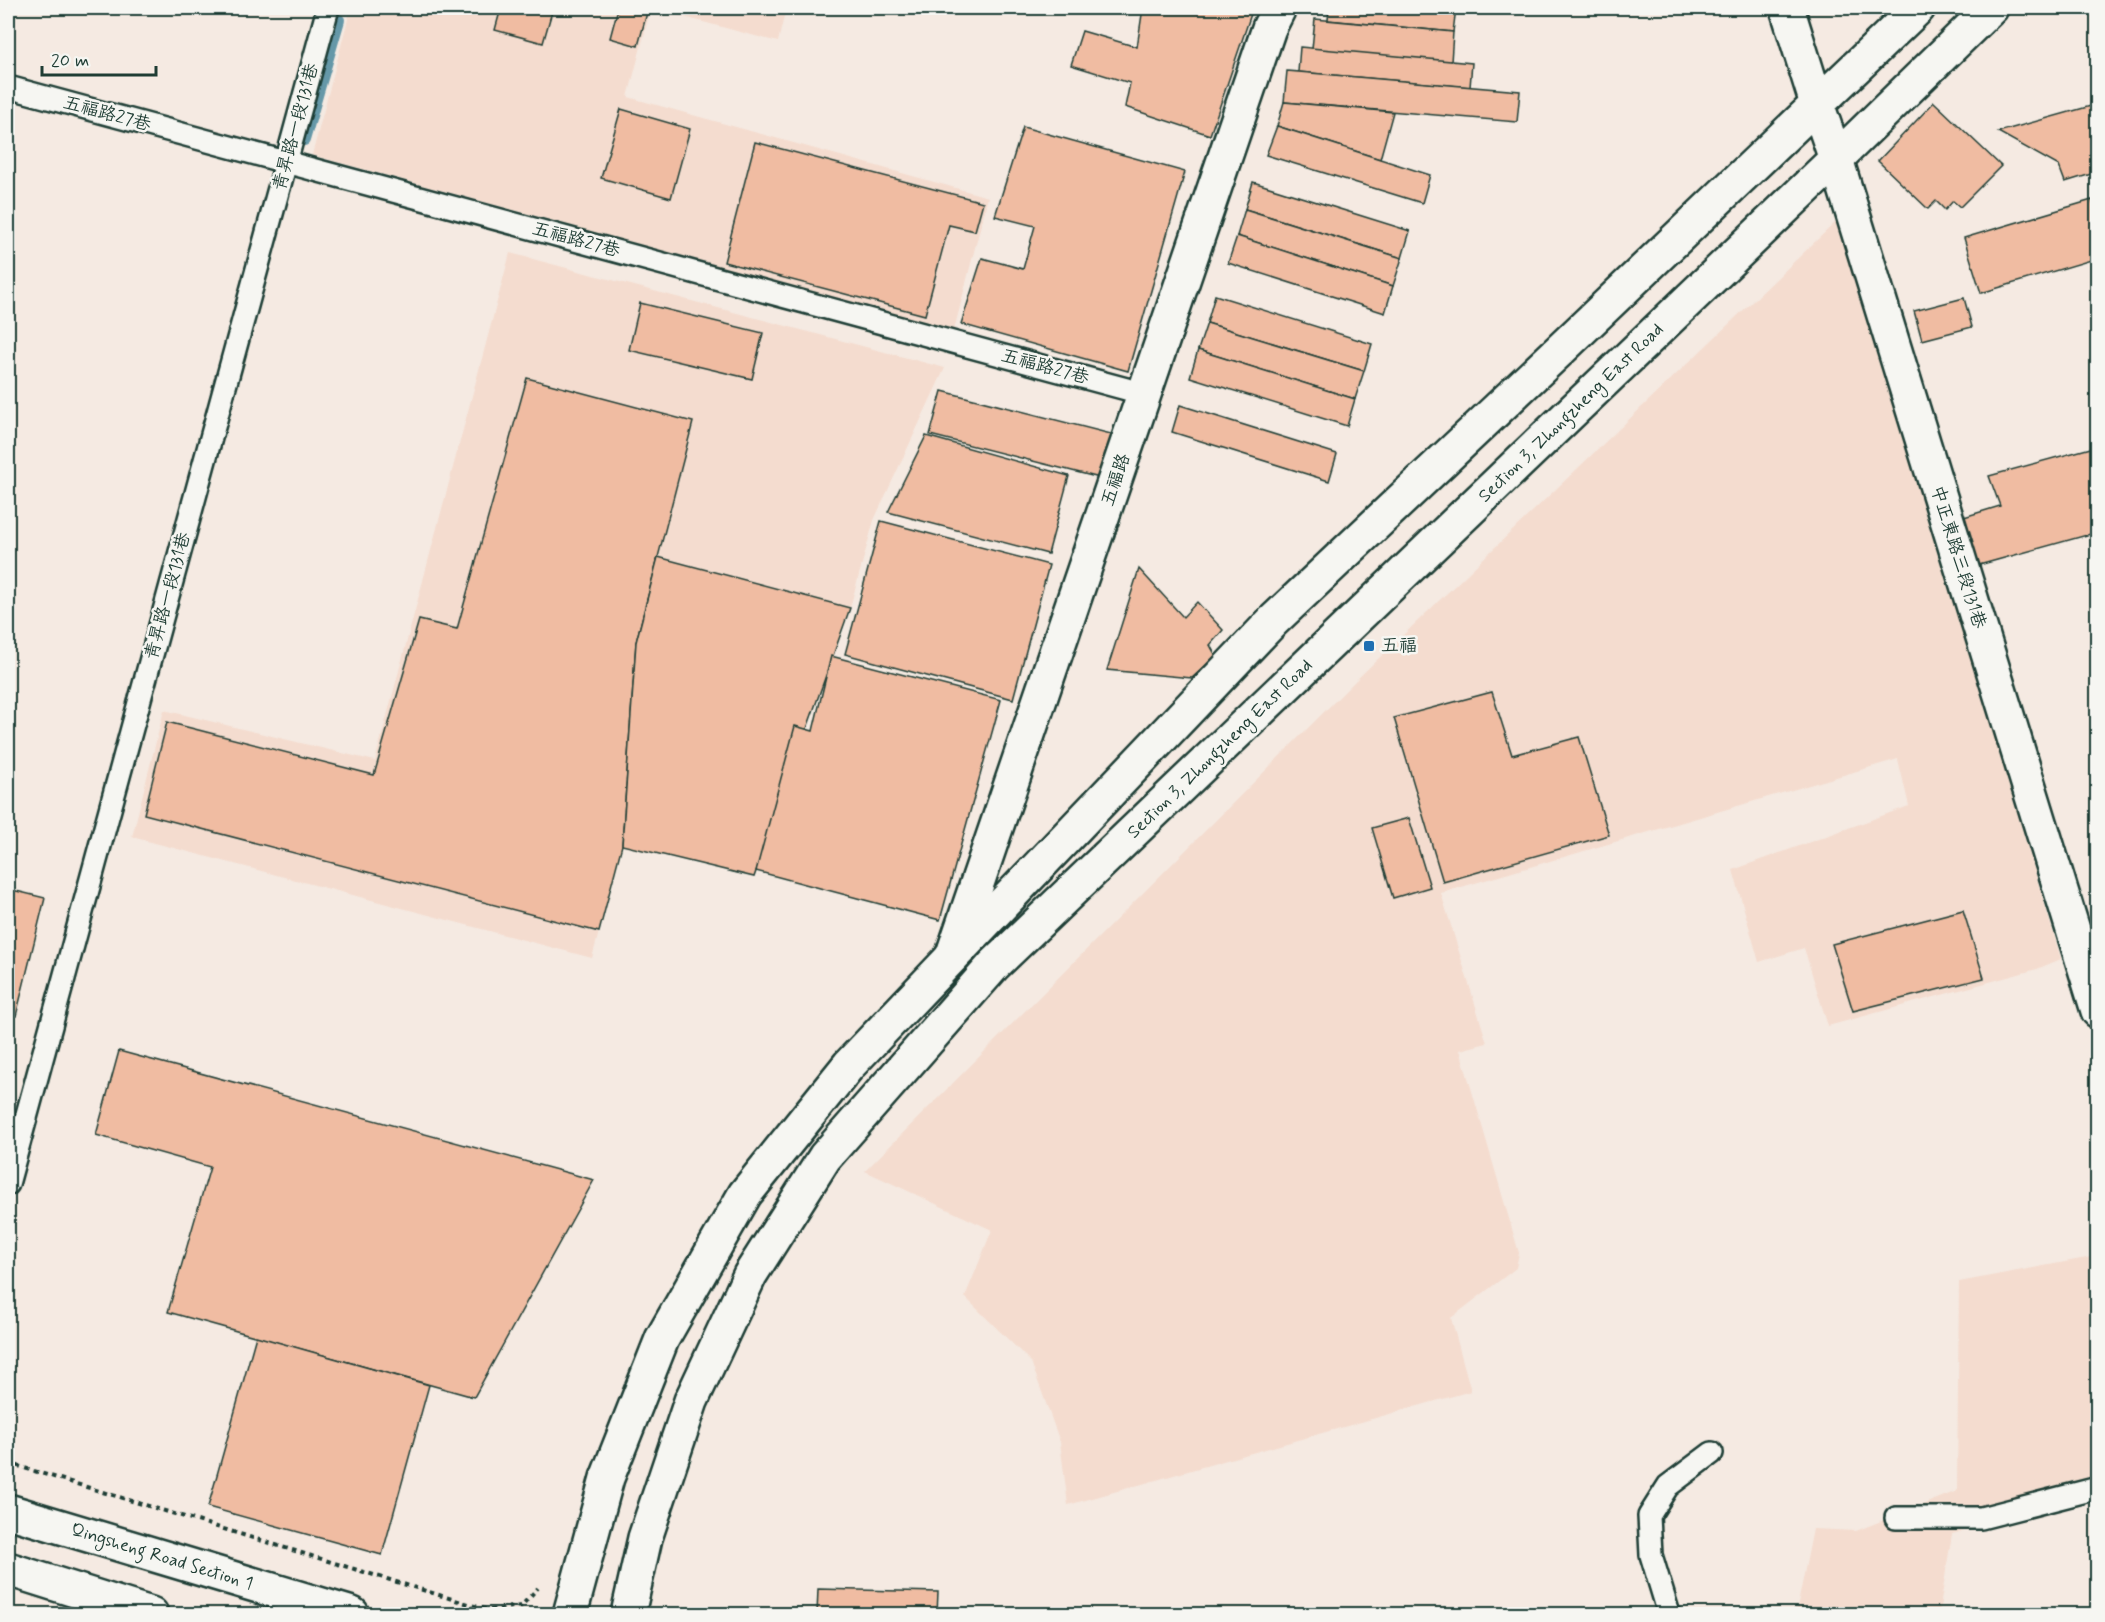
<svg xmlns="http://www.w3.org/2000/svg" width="2105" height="1622" viewBox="0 0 2105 1622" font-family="Mynerve,'LXGW WenKai TC',sans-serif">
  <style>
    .built { fill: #f4dccf }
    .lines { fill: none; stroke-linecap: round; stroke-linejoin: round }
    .stream { stroke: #6598a8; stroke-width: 12 }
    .building { fill: #f0bca2; stroke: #1f3d34; stroke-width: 1.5 }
    .lane-casing { stroke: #1f3d34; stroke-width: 26 }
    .street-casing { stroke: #1f3d34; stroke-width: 38 }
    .secondary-casing { stroke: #1f3d34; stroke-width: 38 }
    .path { stroke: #1f3d34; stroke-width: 4; stroke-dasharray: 4.5 4.5; stroke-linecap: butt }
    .lane { stroke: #f6f6f2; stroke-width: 21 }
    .street { stroke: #f6f6f2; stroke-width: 33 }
    .secondary { stroke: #f6f6f2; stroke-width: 33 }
    .poi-dot { fill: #1f6fb2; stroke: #f6f6f2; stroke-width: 2 }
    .labels { text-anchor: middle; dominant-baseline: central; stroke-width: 5; stroke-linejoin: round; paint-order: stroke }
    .street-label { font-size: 18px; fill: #1f3d34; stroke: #f6f6f2 }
    .poi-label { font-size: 18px; fill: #1f3d34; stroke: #f6f6f2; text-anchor: start }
  </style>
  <rect width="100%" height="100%" fill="#f5eae2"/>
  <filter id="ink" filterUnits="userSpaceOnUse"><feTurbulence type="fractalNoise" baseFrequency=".0167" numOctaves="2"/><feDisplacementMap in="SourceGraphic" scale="12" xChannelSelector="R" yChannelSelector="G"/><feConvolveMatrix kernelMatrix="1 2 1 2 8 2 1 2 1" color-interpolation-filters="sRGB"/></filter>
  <g filter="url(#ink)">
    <g class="built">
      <polygon points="351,8 651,8 628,97 988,197 954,330 312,155"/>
      <polygon points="651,8 786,8 778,42"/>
      <polygon points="1840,218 2061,959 2037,969 1828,1026 1804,948 1759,962 1733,870 1909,806 1898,759 1441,893 1487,1043 1460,1050 1519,1253 1516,1268 1451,1318 1471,1391 1068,1505 1060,1442 1031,1362 965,1297 992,1230 865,1171 1356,680"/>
      <polygon points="510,253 945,368 874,520 850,608 754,877 622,846 592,958 132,837 164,710 375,761"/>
      <polygon points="2097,1256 2097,1496 1952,1534 1939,1614 1796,1614 1813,1529 1856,1531 1957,1491 1959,1282"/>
    </g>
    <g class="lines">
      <polyline class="stream" points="304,140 339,20"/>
    </g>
    <g class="building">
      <polygon points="501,8 553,8 543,43 495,30"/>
      <polygon points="618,8 648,9 638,46 610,38"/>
      <polygon points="1143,8 1253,8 1210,135 1125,107 1130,83 1071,65 1082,31 1137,47"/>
      <polygon points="1329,8 1456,8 1453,32 1328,20"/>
      <polygon points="1315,19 1453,32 1451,62 1312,49"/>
      <polygon points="1300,47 1472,63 1470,87 1298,72"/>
      <polygon points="1287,71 1520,91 1517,122 1284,102"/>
      <polygon points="1284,102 1393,112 1380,159 1277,126"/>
      <polygon points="1934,102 2001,166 1960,207 1953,201 1945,210 1936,201 1928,209 1878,161"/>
      <polygon points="2098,104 2098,172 2065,182 2059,166 1998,132"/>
      <polygon points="621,109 690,129 671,198 601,178"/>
      <polygon points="1277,126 1430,175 1422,203 1266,155"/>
      <polygon points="1023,127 1185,172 1128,371 961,324 982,258 1023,269 1035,226 995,216"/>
      <polygon points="755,142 983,202 975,231 949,225 925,315 724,262"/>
      <polygon points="1253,182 1410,231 1402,258 1245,209"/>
      <polygon points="2092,200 2098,219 2098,258 1981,293 1964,238"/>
      <polygon points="1245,209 1402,258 1393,286 1237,236"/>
      <polygon points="1237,236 1393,286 1385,313 1228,263"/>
      <polygon points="1215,295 1372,344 1364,371 1207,323"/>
      <polygon points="1964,298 1972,327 1922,340 1914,311"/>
      <polygon points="640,303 763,333 752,379 629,350"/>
      <polygon points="1207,323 1364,371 1355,399 1198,350"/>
      <polygon points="1198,350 1355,399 1347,426 1190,377"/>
      <polygon points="527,378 693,422 636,642 622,845 599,932 144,814 167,722 374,775 419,620 457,629"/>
      <polygon points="942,391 1115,435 1104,479 930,435"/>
      <polygon points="1180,405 1337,454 1329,481 1172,432"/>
      <polygon points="926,436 1069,476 1048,554 888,512"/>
      <polygon points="2098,446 2098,532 1979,565 1964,517 2000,506 1989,476"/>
      <polygon points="881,521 1049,565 1013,699 845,654"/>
      <polygon points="658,557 850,608 754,877 622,845 636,642"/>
      <polygon points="1139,569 1183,617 1197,602 1223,630 1210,645 1216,656 1192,678 1107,670"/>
      <polygon points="831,656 1001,700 940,920 756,871 795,726 813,731"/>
      <polygon points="1492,692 1512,755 1579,737 1609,835 1443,882 1394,718"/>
      <polygon points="1409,818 1430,887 1393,898 1372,828"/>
      <polygon points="8,889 45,898 16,1016 8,1013"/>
      <polygon points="1963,910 1984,978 1853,1011 1832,944"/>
      <polygon points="119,1051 594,1180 474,1397 168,1312 210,1167 96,1135"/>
      <polygon points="256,1336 429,1385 382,1555 208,1507"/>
      <polygon points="818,1589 938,1592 937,1614 817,1614"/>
    </g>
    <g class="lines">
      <defs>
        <g id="lane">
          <polyline points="8,87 1145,394"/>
          <polyline points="8,1184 328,8"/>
          <polyline points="1896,1518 1981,1518 2098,1488"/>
          <polyline points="1669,1614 1651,1555 1649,1516 1668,1486 1712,1453"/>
        </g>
        <g id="street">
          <polyline points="1787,8 1817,104 1836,159 2098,1011"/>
          <polyline points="953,954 1269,28 1279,8"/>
        </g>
        <g id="secondary">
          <polyline points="8,1511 352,1614"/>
          <polyline points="8,1569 151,1614"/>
          <polyline points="570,1614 607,1478 662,1339 745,1194 849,1065 1273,621 1559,351 1918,8"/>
          <polyline points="628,1614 645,1538 691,1401 750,1275 825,1157 994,965 1836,159 1991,8"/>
        </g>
      </defs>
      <use href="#lane" class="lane-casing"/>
      <use href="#street" class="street-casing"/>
      <use href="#secondary" class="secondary-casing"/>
      <g class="path">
        <polyline points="8,1463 488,1610 521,1606 538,1588"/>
        <polyline points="670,1614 670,1606"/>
      </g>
      <use href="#lane" class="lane"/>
      <use href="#street" class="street"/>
      <use href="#secondary" class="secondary"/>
    </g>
  </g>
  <rect class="poi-dot" x="1363" y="640" width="12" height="12" rx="3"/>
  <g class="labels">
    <g class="street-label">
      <text transform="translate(107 114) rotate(15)">五福路27巷</text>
      <text transform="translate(296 127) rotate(-75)">青昇路一段131巷</text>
      <text transform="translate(576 240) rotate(15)">五福路27巷</text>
      <text transform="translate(1045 367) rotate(15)">五福路27巷</text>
      <text transform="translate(1571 413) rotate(-44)">Section 3, Zhongzheng East Road</text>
      <text transform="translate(1116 480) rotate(-71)">五福路</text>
      <text transform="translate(1958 557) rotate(73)">中正東路三段131巷</text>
      <text transform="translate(168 596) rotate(-75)">青昇路一段131巷</text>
      <text transform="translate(1220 749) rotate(-44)">Section 3, Zhongzheng East Road</text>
      <text transform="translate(162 1557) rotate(17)">Qingsheng Road Section 1</text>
    </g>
    <g class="poi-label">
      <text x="1381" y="646">五福</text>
    </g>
  </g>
  <rect width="2105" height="1622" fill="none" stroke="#f6f6f2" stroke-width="30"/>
  <rect x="15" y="15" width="2075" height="1592" fill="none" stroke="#1f3d34" stroke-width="2" filter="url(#ink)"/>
  <path d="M42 66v9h114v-9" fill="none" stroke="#1f3d34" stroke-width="3"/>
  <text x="51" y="66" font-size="18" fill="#1f3d34" stroke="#f6f6f2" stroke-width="4.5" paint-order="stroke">20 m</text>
</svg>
